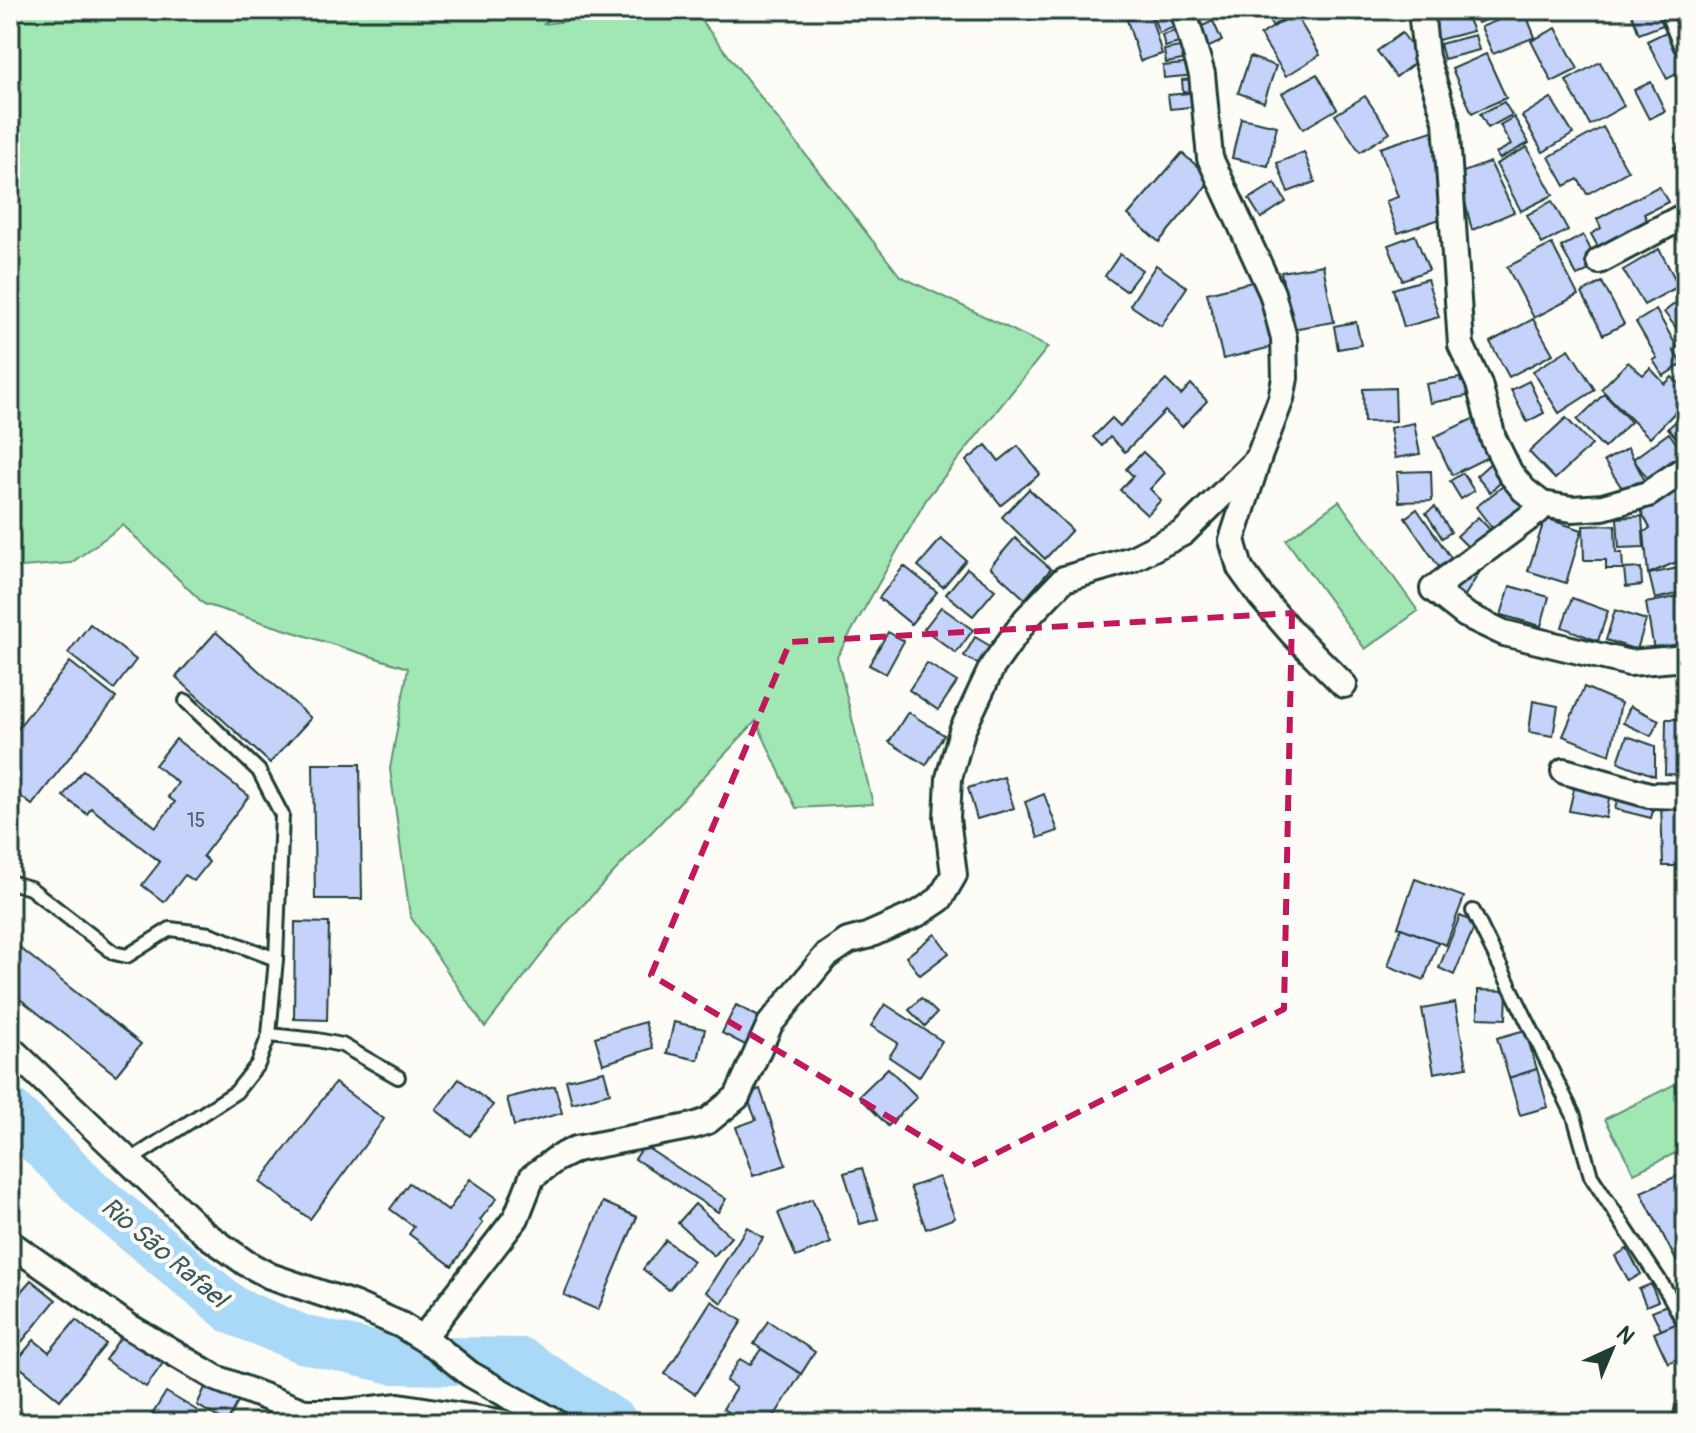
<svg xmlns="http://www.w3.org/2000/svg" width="1696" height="1433" viewBox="0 0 1696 1433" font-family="Pangolin,sans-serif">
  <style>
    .green { fill: #a1e7b4; stroke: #609274; stroke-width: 2 }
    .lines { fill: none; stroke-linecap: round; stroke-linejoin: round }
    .river { stroke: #aad8f7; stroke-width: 48 }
    .building { fill: #c5d2f9; stroke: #1f3d34; stroke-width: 2 }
    .service-casing { stroke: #1f3d34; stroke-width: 18 }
    .minor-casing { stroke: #1f3d34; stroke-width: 30 }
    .service { stroke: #fdfcf7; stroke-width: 12 }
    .minor { stroke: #fdfcf7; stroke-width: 24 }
    .marked { fill: none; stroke: #c2185b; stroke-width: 6; stroke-dasharray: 16 10; stroke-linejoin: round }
    .labels { text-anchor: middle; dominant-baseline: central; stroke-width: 8; stroke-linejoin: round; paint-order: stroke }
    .number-label { font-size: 20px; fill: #486265 }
    .water-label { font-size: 26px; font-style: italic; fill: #3b5c5b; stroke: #fdfcf7 }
  </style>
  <rect width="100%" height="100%" fill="#fdfcf7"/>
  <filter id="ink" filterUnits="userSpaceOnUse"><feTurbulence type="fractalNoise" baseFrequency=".0125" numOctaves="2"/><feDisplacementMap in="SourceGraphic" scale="16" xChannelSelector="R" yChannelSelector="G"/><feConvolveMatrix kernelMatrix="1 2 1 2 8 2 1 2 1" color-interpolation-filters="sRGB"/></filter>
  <g filter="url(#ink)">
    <g class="green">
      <polygon points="10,10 557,10 544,24 650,10 693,10 900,276 1048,347 927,498 837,657 873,804 796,808 756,721 568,921 485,1027 410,916 390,769 408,668 204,604 123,525 71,563 10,568"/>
      <polygon points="1339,501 1418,611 1365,649 1286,540"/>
      <polygon points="1683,1080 1686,1086 1686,1148 1634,1173 1605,1119"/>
    </g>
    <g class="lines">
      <polyline class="river" points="10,1112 92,1194 234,1311 302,1339 393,1360 522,1362 614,1423"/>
    </g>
    <g class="building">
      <polygon points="1162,10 1180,10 1185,23 1159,33 1152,14"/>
      <polygon points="1205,10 1231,10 1212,21"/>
      <polygon points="1264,10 1303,10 1272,26"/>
      <polygon points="1435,10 1464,10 1473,31 1438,40"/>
      <polygon points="1473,10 1510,10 1478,23"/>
      <polygon points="1524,10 1535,37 1493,54 1481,27"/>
      <polygon points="1630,10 1667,10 1671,22 1639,34"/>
      <polygon points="1150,14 1162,54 1140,61 1127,20"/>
      <polygon points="1295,14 1320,55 1286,76 1260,35"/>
      <polygon points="1213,21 1222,41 1207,48 1198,28"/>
      <polygon points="1556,28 1578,69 1552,82 1531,41"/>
      <polygon points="1182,29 1186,41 1165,47 1162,35"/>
      <polygon points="1672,29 1686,57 1686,69 1667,79 1647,41"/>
      <polygon points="1402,33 1421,58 1396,77 1377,51"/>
      <polygon points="1475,35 1479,50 1444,59 1440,44"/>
      <polygon points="1190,45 1193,58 1166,63 1164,50"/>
      <polygon points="1486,54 1506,98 1472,113 1452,69"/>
      <polygon points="1250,57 1276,66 1264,102 1238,93"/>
      <polygon points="1600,62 1624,106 1590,125 1566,81"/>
      <polygon points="1194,63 1196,75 1164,78 1163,66"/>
      <polygon points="1317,74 1337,109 1303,129 1282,93"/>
      <polygon points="1194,79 1195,91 1183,92 1182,80"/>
      <polygon points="1651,82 1665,111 1649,119 1634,90"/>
      <polygon points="1200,92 1201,106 1170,109 1168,95"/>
      <polygon points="1365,96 1390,133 1360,152 1335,115"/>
      <polygon points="1551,98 1573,134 1543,152 1522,116"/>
      <polygon points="1504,102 1512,115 1488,128 1480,114"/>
      <polygon points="1514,117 1529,143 1499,159 1496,153 1511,145 1500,125"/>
      <polygon points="1241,118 1277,126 1268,166 1232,158"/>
      <polygon points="1603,127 1628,171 1587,194 1578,179 1565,186 1549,157"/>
      <polygon points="1438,129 1443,218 1398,233 1386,201 1398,197 1380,148"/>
      <polygon points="1685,144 1686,146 1686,168 1675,149"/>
      <polygon points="1527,147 1553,195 1521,211 1496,164"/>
      <polygon points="1304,152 1315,182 1288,192 1277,163"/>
      <polygon points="1182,153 1212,179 1159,242 1128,215"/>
      <polygon points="1490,162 1514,212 1472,230 1458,174"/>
      <polygon points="1275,183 1286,202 1261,218 1249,199"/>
      <polygon points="1659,186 1668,202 1644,214 1651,228 1602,254 1591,234 1601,228 1597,219"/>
      <polygon points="1552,201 1568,230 1542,244 1527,215"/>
      <polygon points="1415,235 1429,270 1402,280 1388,245"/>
      <polygon points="1583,235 1599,265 1577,276 1561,247"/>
      <polygon points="1552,244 1578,295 1534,318 1507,267"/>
      <polygon points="1659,249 1679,286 1644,305 1623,270"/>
      <polygon points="1120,254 1142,270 1126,291 1105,276"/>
      <polygon points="1156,265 1187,287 1161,326 1130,305"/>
      <polygon points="1323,265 1334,322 1292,329 1281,272"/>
      <polygon points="1427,279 1439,317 1404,327 1393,289"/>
      <polygon points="1256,281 1272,347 1223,359 1207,293"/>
      <polygon points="1602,282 1624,324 1603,335 1582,293"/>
      <polygon points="1686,295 1686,341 1664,312"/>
      <polygon points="1656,310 1677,347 1673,350 1682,364 1663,376 1653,360 1657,358 1636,322"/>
      <polygon points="1533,319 1553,354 1509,377 1490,342"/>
      <polygon points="1356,322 1361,345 1338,349 1334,326"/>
      <polygon points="1569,349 1595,390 1559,413 1533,371"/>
      <polygon points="1628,362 1643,375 1650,368 1665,384 1672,377 1686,390 1686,401 1650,438 1601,389"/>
      <polygon points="1460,378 1461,382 1469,380 1472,395 1430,403 1426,384"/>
      <polygon points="1166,380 1181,395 1191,384 1207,401 1182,427 1165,411 1125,452 1110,437 1102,446 1093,437 1112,418 1120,426"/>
      <polygon points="1529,381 1544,413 1527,422 1511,390"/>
      <polygon points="1395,388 1396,421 1364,422 1363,389"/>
      <polygon points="1604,394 1631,422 1604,448 1577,420"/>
      <polygon points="1686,413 1686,449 1668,428"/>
      <polygon points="1479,416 1496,453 1452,475 1434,437"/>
      <polygon points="1566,418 1592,445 1555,479 1529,452"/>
      <polygon points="1414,423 1420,454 1395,458 1390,428"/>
      <polygon points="1669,433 1686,457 1651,483 1633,459"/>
      <polygon points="986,445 999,461 1018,446 1040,474 1001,505 966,461"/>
      <polygon points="1628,448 1648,487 1628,497 1604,461"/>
      <polygon points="1143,452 1165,473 1150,489 1161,500 1147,515 1120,490 1133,476 1126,469"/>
      <polygon points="1494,460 1508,476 1490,492 1476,476"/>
      <polygon points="1431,471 1432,501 1399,502 1397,472"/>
      <polygon points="1463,473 1474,491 1461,499 1450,481"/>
      <polygon points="1507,483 1530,513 1499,537 1476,507"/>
      <polygon points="1681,488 1686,496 1686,558 1648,574 1644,532 1650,528 1640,509"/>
      <polygon points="1029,489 1072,530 1045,559 1002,517"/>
      <polygon points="1435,507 1451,532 1442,538 1426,513"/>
      <polygon points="1417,509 1451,558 1439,567 1405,518"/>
      <polygon points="1642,516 1644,547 1619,548 1617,518"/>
      <polygon points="1478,517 1495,535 1475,554 1457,536"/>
      <polygon points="1545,518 1582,530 1566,583 1528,571"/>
      <polygon points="1615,525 1616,553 1622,553 1623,569 1606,569 1606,560 1584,560 1583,526"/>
      <polygon points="1015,538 1051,569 1025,599 990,567"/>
      <polygon points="941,539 966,560 943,587 918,566"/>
      <polygon points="904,566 937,592 911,624 879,598"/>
      <polygon points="1467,566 1479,573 1464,597 1452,590"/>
      <polygon points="967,568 995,590 973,616 946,594"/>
      <polygon points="1641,568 1642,585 1626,587 1624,569"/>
      <polygon points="1678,568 1684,592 1655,599 1649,574"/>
      <polygon points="1510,586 1549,597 1541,626 1501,615"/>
      <polygon points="1686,595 1686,645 1654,650 1646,603"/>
      <polygon points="1572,598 1608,611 1598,641 1562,627"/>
      <polygon points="941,607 973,630 956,653 924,629"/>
      <polygon points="1615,610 1646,620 1637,650 1606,640"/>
      <polygon points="90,624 136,660 114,689 68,653"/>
      <polygon points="216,632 311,718 270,763 176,677"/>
      <polygon points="888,632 904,641 886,674 869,665"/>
      <polygon points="975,637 992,647 981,666 964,656"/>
      <polygon points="70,662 116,698 32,805 10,788 10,738"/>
      <polygon points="927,663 957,682 938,710 909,690"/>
      <polygon points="1584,687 1621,703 1610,755 1563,736"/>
      <polygon points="1533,701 1558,706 1553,736 1529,732"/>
      <polygon points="1630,706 1659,720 1651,736 1623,723"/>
      <polygon points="908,712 944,735 926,765 889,742"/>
      <polygon points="1666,719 1686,719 1686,775 1665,774"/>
      <polygon points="1627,736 1655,746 1655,776 1618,762"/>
      <polygon points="176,739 249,796 203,856 209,862 194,881 185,875 164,902 142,885 160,862 91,808 87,814 63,796 83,770 156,827 175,802 168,797 178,783 155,765"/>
      <polygon points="313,764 360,764 362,899 315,899"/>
      <polygon points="1004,777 1014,808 977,819 968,788"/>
      <polygon points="1575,784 1610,792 1606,818 1569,811"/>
      <polygon points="1620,790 1656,800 1651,818 1615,809"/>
      <polygon points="1044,794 1058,831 1038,838 1025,802"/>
      <polygon points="1685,800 1686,866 1663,866 1661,801"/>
      <polygon points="1415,879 1464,897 1446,945 1398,927"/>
      <polygon points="1460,916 1476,923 1454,975 1439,968"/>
      <polygon points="295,922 329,923 327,1020 294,1019"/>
      <polygon points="1401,928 1438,942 1424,980 1388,966"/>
      <polygon points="935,934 949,953 920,975 906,957"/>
      <polygon points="10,940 141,1044 116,1075 10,991"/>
      <polygon points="1478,990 1507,991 1506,1019 1478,1018"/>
      <polygon points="921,998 937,1013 925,1026 909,1010"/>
      <polygon points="1455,1003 1467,1067 1434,1073 1422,1009"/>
      <polygon points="885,1004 942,1041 919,1077 889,1057 898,1043 871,1026"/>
      <polygon points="736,1005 761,1018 747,1046 722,1033"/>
      <polygon points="645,1022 653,1048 603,1064 595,1037"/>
      <polygon points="674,1022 705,1029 698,1060 667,1053"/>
      <polygon points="1525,1030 1537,1069 1509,1078 1497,1038"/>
      <polygon points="888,1068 917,1097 888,1126 859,1096"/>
      <polygon points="1537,1069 1548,1107 1520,1115 1509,1078"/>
      <polygon points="604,1071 610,1093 572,1103 566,1080"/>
      <polygon points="459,1079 493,1105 470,1136 436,1110"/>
      <polygon points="335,1083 384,1119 310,1219 260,1182"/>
      <polygon points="555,1086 562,1113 514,1126 507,1098"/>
      <polygon points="760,1089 786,1165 753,1176 736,1127 756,1120 746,1094"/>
      <polygon points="644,1146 726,1199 718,1212 635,1159"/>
      <polygon points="862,1168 878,1219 860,1224 844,1173"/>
      <polygon points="1686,1172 1686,1280 1641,1192"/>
      <polygon points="939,1177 955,1218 926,1229 910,1187"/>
      <polygon points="470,1179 497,1198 480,1220 483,1223 452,1266 409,1234 414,1227 390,1209 409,1183 448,1211"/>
      <polygon points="812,1199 831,1243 796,1257 778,1213"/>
      <polygon points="603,1202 637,1217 598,1310 564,1295"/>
      <polygon points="695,1204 731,1237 714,1256 678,1223"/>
      <polygon points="747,1227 763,1238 722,1303 706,1292"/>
      <polygon points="666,1240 693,1261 669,1290 643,1269"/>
      <polygon points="1627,1249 1641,1274 1629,1281 1615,1256"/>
      <polygon points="31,1280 56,1300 20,1344 10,1336 10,1304"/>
      <polygon points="1651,1284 1658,1301 1646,1306 1639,1289"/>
      <polygon points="711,1301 742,1321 695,1394 665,1374"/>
      <polygon points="1669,1304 1678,1323 1661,1330 1652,1311"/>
      <polygon points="76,1320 106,1344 60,1400 15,1363 34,1340 49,1352"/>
      <polygon points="768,1321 815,1352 801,1374 754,1344"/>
      <polygon points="1678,1323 1686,1343 1686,1355 1668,1363 1654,1333"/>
      <polygon points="122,1335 163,1363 146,1387 105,1360"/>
      <polygon points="761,1349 801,1374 770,1423 745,1423 723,1409 736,1388 726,1381 740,1359 750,1365"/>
      <polygon points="208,1381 240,1398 227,1423 197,1405"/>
      <polygon points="166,1392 198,1411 191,1423 147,1423"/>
      <polygon points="1686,1400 1686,1423 1683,1423 1675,1406"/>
      <polygon points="1675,1406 1683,1423 1671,1423"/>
    </g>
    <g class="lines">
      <defs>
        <g id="service">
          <polyline points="10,882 30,888 114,953 127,956 170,929 210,934 276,959"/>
          <polyline points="1473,911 1574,1116 1591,1176 1669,1295 1686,1326"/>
          <polyline points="269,1035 317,1040 342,1045 398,1077"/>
          <polyline points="129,1161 236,1092 258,1064 269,1035 276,959 282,815 259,771 186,701"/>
        </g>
        <g id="minor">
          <polyline points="1183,10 1202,74 1210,158 1272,293 1284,338 1285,378 1281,399 1258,459 1232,540 1240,568 1261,597 1292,633 1344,685"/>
          <polyline points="1421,10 1426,57 1446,121 1461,345 1479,384 1493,438 1510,473 1524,490 1542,504 1572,509 1603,507 1648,494 1686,468"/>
          <polyline points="1672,10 1686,44"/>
          <polyline points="1599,261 1686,215"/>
          <polyline points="1542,504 1538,511 1433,589 1466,615 1504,633 1629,663 1686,658"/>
          <polyline points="1564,771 1649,795 1686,796"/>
          <polyline points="10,1048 204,1233 246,1263 270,1276 353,1304 401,1325 435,1346 470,1374 557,1423"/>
          <polyline points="10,1243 128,1326 216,1378 304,1412 346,1412 399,1406 506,1423"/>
          <polyline points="423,1338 516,1218 532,1177 556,1159 576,1149 693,1126 708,1121 737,1097 770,1024 826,956 848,941 867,936 919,913 940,899 954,875 947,818 949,778 962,731 992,667 1026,619 1064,579 1132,559 1183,533 1258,459"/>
        </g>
      </defs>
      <use href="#service" class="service-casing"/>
      <use href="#minor" class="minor-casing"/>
      <use href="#service" class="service"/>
      <use href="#minor" class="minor"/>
    </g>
  </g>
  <path class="marked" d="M1292,613L1284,1009L971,1166L651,975L790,642Z"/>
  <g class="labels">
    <g class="number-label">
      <text x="196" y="820">15</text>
    </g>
    <g class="water-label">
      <text transform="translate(164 1253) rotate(40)">Rio São Rafael</text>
    </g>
  </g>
  <rect width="1696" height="1433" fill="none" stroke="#fdfcf7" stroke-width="40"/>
  <rect x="20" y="20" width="1656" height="1393" fill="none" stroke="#1f3d34" stroke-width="3" filter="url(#ink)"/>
  <g transform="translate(1612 1349) rotate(44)" stroke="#fdfcf7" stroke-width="6" paint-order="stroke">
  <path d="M0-6L14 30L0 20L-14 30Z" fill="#1f3d34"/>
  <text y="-12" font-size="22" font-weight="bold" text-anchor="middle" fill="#1f3d34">N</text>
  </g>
</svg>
